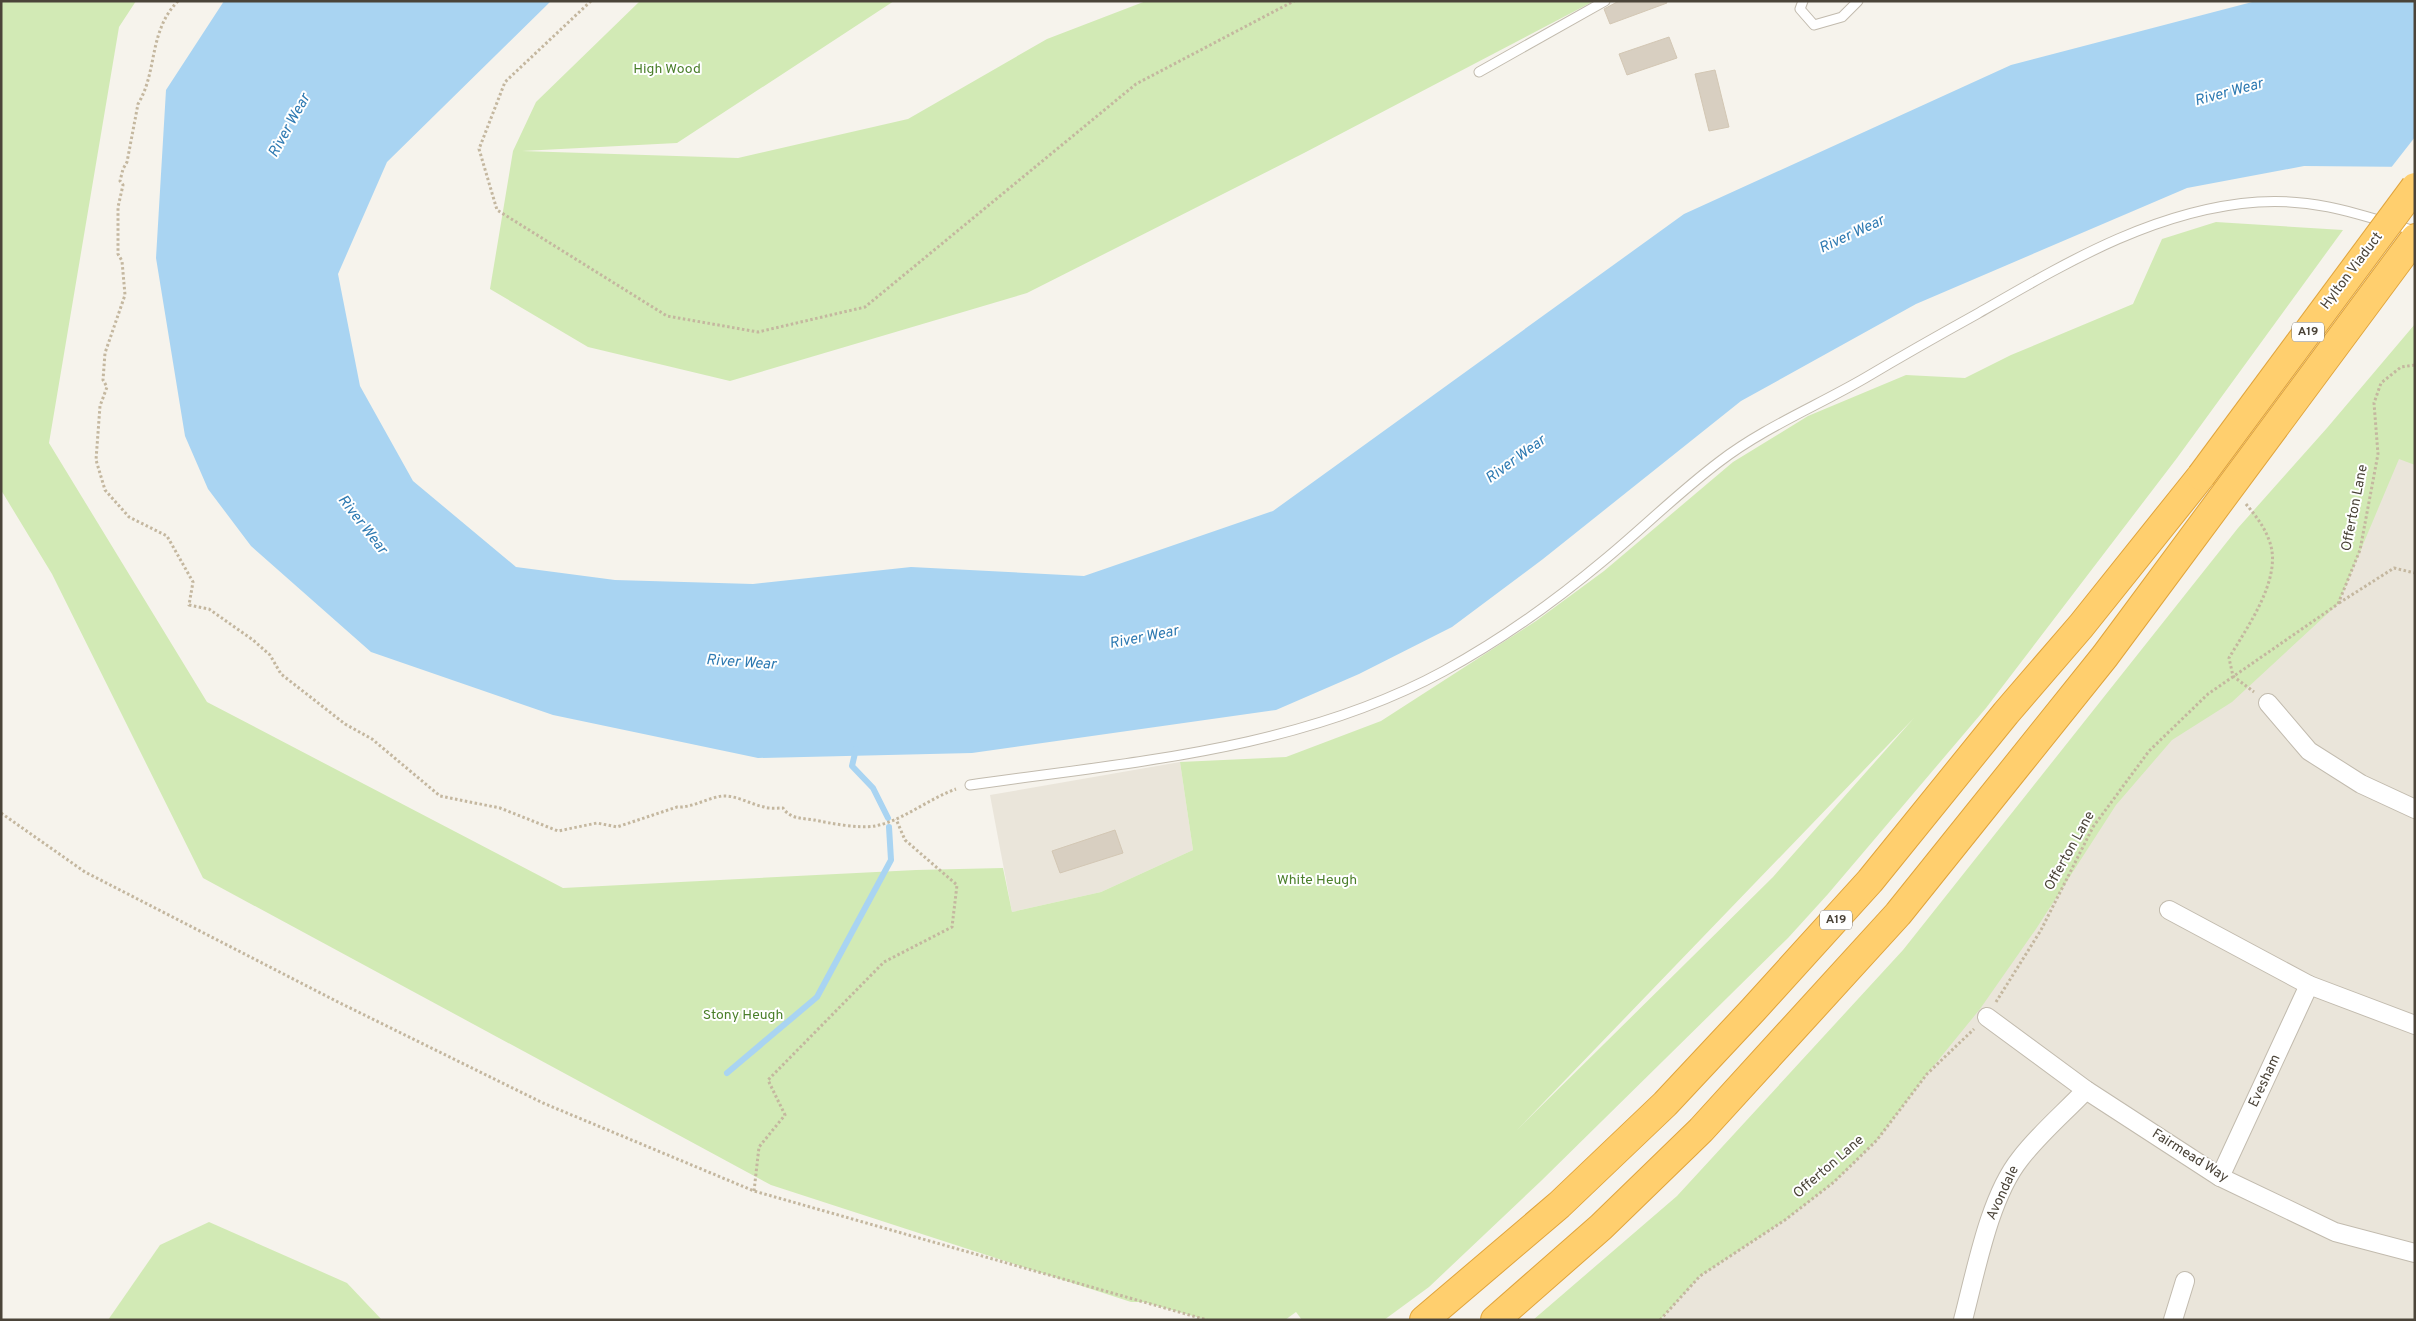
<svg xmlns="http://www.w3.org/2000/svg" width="2416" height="1321" viewBox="0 0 2416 1321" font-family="Overpass,sans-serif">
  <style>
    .residential { fill: #eae5da }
    .green { fill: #d2eab5; fill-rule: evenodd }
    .water { fill: #a9d4f2 }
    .pier { fill: #f6f3ec }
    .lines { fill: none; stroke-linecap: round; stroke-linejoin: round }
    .stream { stroke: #a9d4f2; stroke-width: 6 }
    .building { fill: #d8cfc1; stroke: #d3c7b4 }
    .lane-casing { stroke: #c2bbae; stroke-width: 11 }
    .street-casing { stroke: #c2bbae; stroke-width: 20 }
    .highway-casing { stroke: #e0a43c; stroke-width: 30 }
    .path { stroke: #c4b79f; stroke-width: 3; stroke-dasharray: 2.5 2.5; stroke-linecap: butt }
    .lane { stroke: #fff; stroke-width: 9 }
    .street { stroke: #fff; stroke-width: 18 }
    .highway { stroke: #ffcf6e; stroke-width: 28 }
    .highway-bridge-casing { stroke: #e0a43c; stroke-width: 30; stroke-linecap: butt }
    .highway-bridge { stroke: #ffcf6e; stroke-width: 28 }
    .labels { text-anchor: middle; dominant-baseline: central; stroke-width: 4; stroke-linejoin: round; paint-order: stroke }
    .shield { fill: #fff; stroke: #817c74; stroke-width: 1 }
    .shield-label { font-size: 12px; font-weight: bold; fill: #4b4439 }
    .park-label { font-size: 14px; fill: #4a7f2a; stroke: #fff }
    .street-label { font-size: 14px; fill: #4b4439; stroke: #fff }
    .water-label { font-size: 15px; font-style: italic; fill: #2e7ab2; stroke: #fff }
  </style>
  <rect width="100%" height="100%" fill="#f6f3ec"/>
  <g class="residential">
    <polygon points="2415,434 2415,1320 1661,1320 2293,550"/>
    <polygon points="1180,762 1193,850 1101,892 1012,912 990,795"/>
  </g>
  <g class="green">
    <path d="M1,1H136L119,27L49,443L207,702L563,888L916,870L1003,868L1012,912L1101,892L1193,850L1180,762L1286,757L1381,721L1536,621L1604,571L1733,462L1808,416L1906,375L1965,378L2011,355L2133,304L2162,239L2216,222L2343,230L2177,458L1986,708L1828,894L1788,938L1541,1181L1429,1287L1384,1320H1302L1296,1312L1285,1320H1207L1144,1302H1131L771,1185L203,878L52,574L1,490ZM1914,718L1773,877L1517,1130Z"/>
    <polygon points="640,1 894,1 677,143 522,151 738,158 908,119 1047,39 1146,1 1594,1 1304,153 1027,293 730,381 588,347 490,289 513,151 536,102"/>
    <polygon points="2415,324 2415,465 2399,459 2338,604 2232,702 2172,740 2116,805 2036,929 1980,1009 1927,1074 1877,1140 1834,1182 1785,1220 1700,1276 1660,1320 1533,1320 1677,1196 1903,950 2238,528 2327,428"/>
    <polygon points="209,1222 347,1283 382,1320 108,1320 160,1245"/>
  </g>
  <polygon class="water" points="224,1 551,1 387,162 338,274 360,386 413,481 516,567 615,580 753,584 911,567 1084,576 1273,511 1684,214 2011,65 2256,1 2415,1 2415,167 2304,166 2187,188 1916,304 1741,401 1543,559 1452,627 1359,674 1276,710 972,753 758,758 553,715 371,652 251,546 208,489 185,436 156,258 166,90"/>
  <polygon class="pier" points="2415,137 2415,170 2390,169"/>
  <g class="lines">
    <g class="stream">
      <polyline points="856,749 852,766 873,788 888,818"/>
      <polyline points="727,1073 817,997 891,860 889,827"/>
    </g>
  </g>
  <g class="building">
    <polygon points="1619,1 1666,1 1667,3 1610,24 1604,9"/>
    <polygon points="1669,37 1677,58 1627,75 1619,54"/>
    <polygon points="1715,70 1729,127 1709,131 1695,74"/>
    <polygon points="1115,830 1123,853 1060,873 1052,851"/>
  </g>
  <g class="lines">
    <defs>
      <g id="lane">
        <polyline points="1803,1 1800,9 1814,25 1842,17 1858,1"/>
        <polyline points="1479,72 1605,1"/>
        <path d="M970,785C1130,762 1299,750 1444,671C1499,641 1554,602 1603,561C1642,529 1678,493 1719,462C1763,428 1817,406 1865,378C1902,356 1939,335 1977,314C2064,264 2155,209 2258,202C2316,198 2361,215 2415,231"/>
      </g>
      <g id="street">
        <polyline points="2268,703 2309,751 2361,784 2415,809"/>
        <polyline points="2169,910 2309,985 2415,1025"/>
        <polyline points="1987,1017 2086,1090 2220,1177 2335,1232 2415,1253"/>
        <polyline points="2220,1177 2309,985"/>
        <path d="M1963,1320C1976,1271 1989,1198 2020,1159C2039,1134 2064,1113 2086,1090"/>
        <polyline points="2173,1320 2185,1281"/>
      </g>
      <g id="highway">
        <polyline points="1424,1320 1559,1205 1665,1104 1753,1010 1870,881 2006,713 2081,626 2201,476"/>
        <polyline points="1495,1320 1601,1227 1701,1130 1898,914 2105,656 2415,238"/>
      </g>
    </defs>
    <use href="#lane" class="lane-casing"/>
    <use href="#street" class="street-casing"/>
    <use href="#highway" class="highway-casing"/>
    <g class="path">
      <path d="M178,1C148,32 158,71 138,104L127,162L123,169L120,181L123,185L118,207V254L122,261L125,295L105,353L103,380L107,387L100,406L96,460L105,490L129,517L167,536L193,582L189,605L209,609L253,640L270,655L281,674L345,724L372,739L440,796L500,808L558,831L597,823L617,827L677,807C692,808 707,798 722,796C736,795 750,804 764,807C770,809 777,808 783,808C790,819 802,818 814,820C829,823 860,829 875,826C904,820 928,799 956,789"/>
      <polyline points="591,1 505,82 479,149 497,210 667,316 758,332 865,307 1136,84 1294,1"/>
      <path d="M2246,504C2255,515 2264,526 2269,540C2284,577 2247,627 2229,658L2233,676L2254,692"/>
      <polyline points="2339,603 2394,568 2415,573"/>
      <polyline points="1,813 85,872 338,1002 543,1103 754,1191 1207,1320"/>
      <polyline points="1996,1002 2041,930 2093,827 2149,751 2208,694 2338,604 2360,550 2378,454 2374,403 2381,383 2401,367 2415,365"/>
      <polyline points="754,1191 759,1147 785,1115 768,1080 884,962 952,927 957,885 905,840 896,819"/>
      <polyline points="1660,1320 1700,1276 1785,1220 1834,1182 1877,1140 1927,1074 1974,1029"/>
    </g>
    <use href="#lane" class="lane"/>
    <use href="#street" class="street"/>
    <use href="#highway" class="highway"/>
    <defs>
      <polyline id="highway-bridge" points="2201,476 2415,187"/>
    </defs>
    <use href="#highway-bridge" class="highway-bridge-casing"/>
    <use href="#highway-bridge" class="highway-bridge"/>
  </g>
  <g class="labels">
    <g class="shield">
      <rect x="2292" y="322.5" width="32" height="19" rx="4"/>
      <rect x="1820" y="910.5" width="32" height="19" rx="4"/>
    </g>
    <g class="shield-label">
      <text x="2308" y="332">A19</text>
      <text x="1836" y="920">A19</text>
    </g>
    <g class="park-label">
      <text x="667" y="69">High Wood</text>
      <text x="1317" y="880">White Heugh</text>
      <text x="743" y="1015">Stony Heugh</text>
    </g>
    <g class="street-label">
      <text transform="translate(2352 271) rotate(-53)">Hylton Viaduct</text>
      <text transform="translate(2355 508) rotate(-79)">Offerton Lane</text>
      <text transform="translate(2070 851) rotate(-61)">Offerton Lane</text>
      <text transform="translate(2265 1081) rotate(-65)">Evesham</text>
      <text transform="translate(2190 1156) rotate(32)">Fairmead Way</text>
      <text transform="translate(1829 1167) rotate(-41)">Offerton Lane</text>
      <text transform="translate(2003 1193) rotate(-65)">Avondale</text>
    </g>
    <g class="water-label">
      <text transform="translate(2229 93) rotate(-15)">River Wear</text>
      <text transform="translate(290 126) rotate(-61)">River Wear</text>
      <text transform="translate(1852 235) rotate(-25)">River Wear</text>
      <text transform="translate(1516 460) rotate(-36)">River Wear</text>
      <text transform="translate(362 525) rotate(52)">River Wear</text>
      <text transform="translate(1144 638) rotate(-11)">River Wear</text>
      <text transform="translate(741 663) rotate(4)">River Wear</text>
    </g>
  </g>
  <rect width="2416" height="1321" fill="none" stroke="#4b4439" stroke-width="5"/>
</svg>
